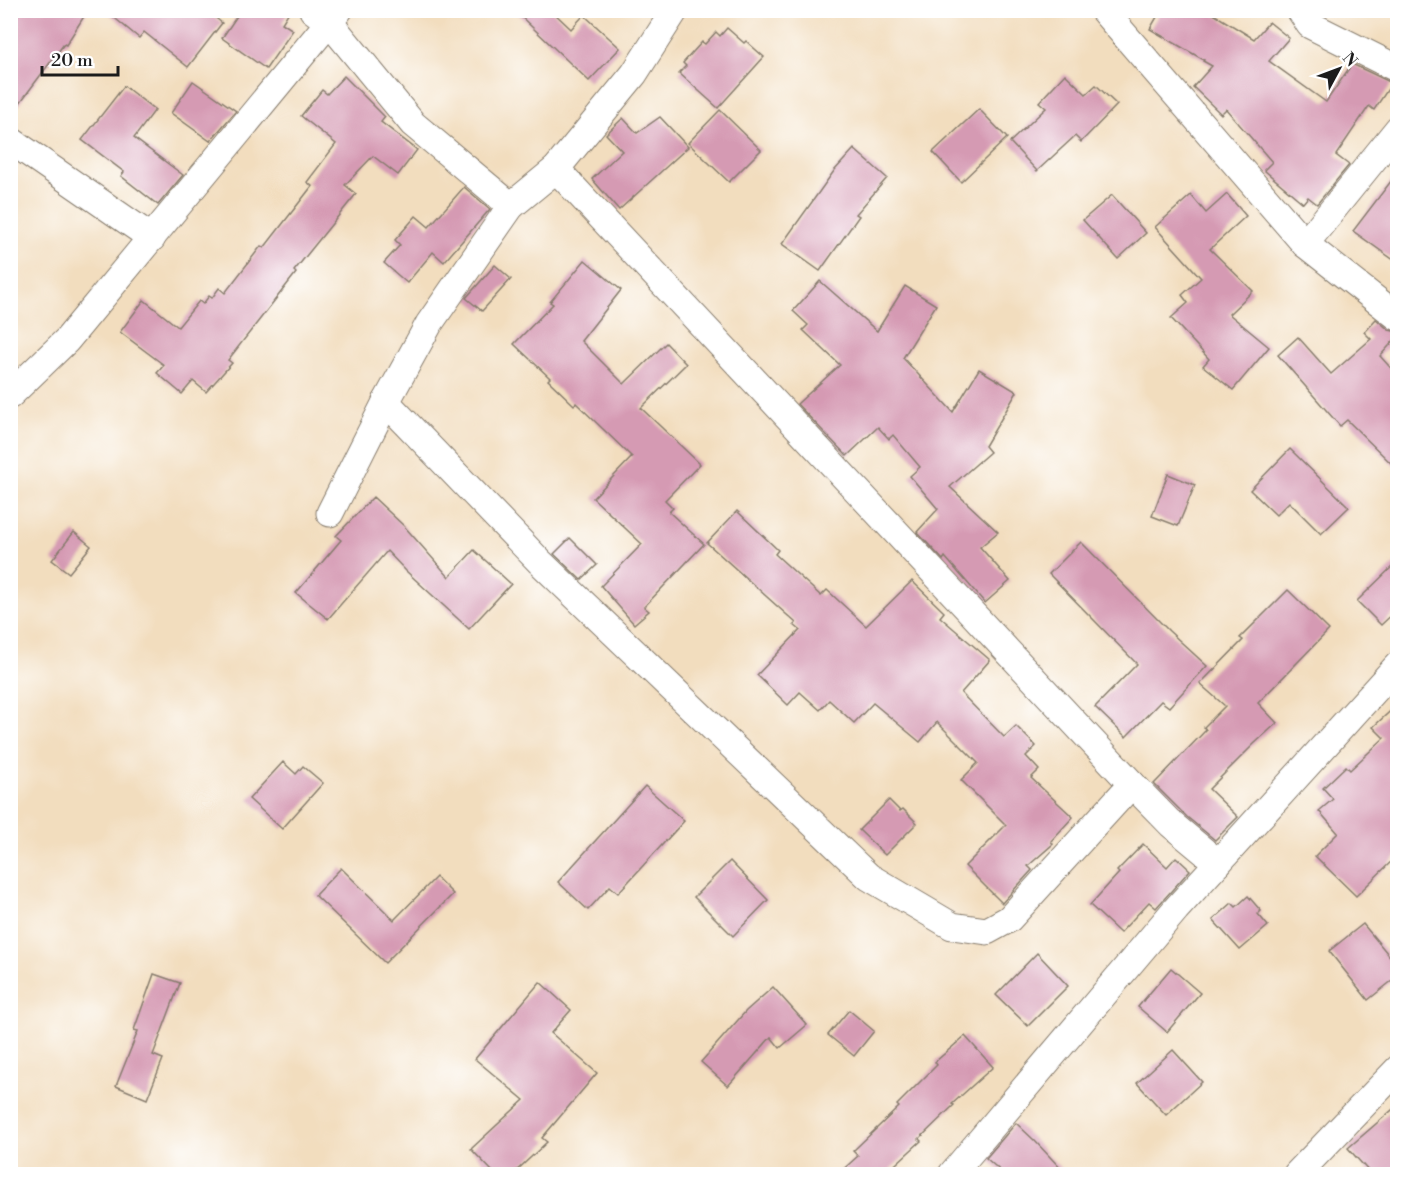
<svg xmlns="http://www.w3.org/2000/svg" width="1408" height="1185" viewBox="0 0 1408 1185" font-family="'Libre Bodoni',serif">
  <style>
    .building { fill: #d59ab3 }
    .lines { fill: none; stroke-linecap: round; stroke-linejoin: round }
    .minor-casing { stroke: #877c6d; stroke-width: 29 }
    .minor { stroke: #fff; stroke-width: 27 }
  </style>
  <rect width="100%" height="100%" fill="#fff"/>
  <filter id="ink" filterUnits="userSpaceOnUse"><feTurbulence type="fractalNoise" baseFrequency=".0167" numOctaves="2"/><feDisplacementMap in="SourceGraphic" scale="12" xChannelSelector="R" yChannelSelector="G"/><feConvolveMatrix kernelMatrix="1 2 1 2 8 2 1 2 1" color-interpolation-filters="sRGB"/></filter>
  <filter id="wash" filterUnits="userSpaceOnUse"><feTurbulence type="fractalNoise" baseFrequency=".008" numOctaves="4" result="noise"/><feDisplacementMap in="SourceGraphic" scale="24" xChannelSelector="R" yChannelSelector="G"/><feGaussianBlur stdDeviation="1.35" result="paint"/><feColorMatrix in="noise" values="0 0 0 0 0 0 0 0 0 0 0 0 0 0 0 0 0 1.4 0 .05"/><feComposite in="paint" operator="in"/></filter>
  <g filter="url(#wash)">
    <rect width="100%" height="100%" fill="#f2ddbe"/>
    <g id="blocks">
      <g class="building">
        <polygon points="10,10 88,10 66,45 64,44 10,116"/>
        <polygon points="105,10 206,10 222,23 188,67 144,32 139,38"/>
        <polygon points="241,10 290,10 282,23 293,30 266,69 222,38"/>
        <polygon points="514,10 551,10 571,29 584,15 620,48 589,81"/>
        <polygon points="1161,10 1207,10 1254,39 1269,22 1289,38 1269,61 1326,102 1352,64 1392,83 1374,110 1369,106 1336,155 1349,165 1317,204 1308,197 1303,203 1264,170 1272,162 1226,109 1221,114 1193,87 1212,66 1203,61 1204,60 1150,29"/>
        <polygon points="727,28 744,43 746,41 764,57 718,108 679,73 686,66 683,63 702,42 705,44 716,32 720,36"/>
        <polygon points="1065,74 1086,94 1096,85 1117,105 1081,142 1075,136 1037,171 1010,142 1046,108 1039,102"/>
        <polygon points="344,76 385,117 381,122 417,150 398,175 373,156 345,185 356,194 294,271 296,273 228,360 232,363 206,392 193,381 182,394 157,373 164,365 120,332 144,300 178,327 199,301 203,304 209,296 212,298 219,288 225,293 261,246 264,248 312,186 307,182 336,144 301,116 322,90 327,94"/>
        <polygon points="193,81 236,111 210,141 171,113"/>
        <polygon points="124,86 155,110 134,138 183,175 158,205 121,176 124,172 82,140"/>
        <polygon points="979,109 1007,138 961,182 933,152"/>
        <polygon points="720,110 761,150 729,182 688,143"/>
        <polygon points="660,117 688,147 619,210 592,179 622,151 606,134 623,118 637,133"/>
        <polygon points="854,149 887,178 856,214 859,216 820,271 782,244 834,171"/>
        <polygon points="1398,172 1398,263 1353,231"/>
        <polygon points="464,187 490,209 444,262 433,252 407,283 384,263 400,245 395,240 416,216 429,227"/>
        <polygon points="1227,194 1246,216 1210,249 1253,291 1229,314 1269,347 1233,390 1203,366 1209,359 1171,318 1188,303 1182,295 1201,278 1155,227 1191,195 1206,213"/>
        <polygon points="1112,195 1146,233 1118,259 1083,220"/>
        <polygon points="585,260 621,290 581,341 624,384 666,343 686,364 641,408 700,464 665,500 673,508 669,512 704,544 644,607 649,611 634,624 601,586 642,544 593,498 632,457 576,403 574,405 548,380 550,378 514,344 553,304 550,302"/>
        <polygon points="495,265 511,279 482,311 466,298"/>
        <polygon points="820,281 877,331 905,286 936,305 903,358 953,412 979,369 1017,392 985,446 990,452 950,487 998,532 980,547 1010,581 985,603 945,557 943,560 917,532 938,509 910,476 920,467 893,435 889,439 878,427 847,456 797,404 840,365 803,330 808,325 793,311"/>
        <polygon points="1376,319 1389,330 1398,332 1398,336 1380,356 1398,376 1398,470 1347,420 1340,426 1278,355 1298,337 1331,374 1371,339 1364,332"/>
        <polygon points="1290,449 1349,507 1321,534 1289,502 1276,515 1250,490"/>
        <polygon points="1168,474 1195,485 1178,526 1152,516"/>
        <polygon points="373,497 404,526 449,577 474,550 511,584 469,629 406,571 387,551 328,619 296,593 341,540 336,536"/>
        <polygon points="737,511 778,550 775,554 821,596 827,590 866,626 912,581 944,612 940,617 990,660 961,693 1004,737 1016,726 1036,746 1026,756 1039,770 1031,778 1073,817 1051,841 1053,844 1028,866 1032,870 1002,903 965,866 1006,825 961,780 978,763 937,722 920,742 873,703 854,723 829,700 820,710 800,692 788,705 757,675 800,630 794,625 796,623 707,543"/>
        <polygon points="74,532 91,546 69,573 52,560"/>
        <polygon points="570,538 597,565 581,580 554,554"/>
        <polygon points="1081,542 1169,631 1207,666 1169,707 1161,701 1126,737 1095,707 1137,664 1049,574"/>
        <polygon points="1398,561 1398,609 1381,625 1357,601"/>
        <polygon points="1288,590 1329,630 1258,703 1277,723 1254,744 1209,789 1238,817 1215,840 1187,817 1154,784 1206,730 1204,727 1225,706 1200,684 1243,640 1240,638"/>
        <polygon points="1398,704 1398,855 1356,896 1315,856 1338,833 1319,811 1333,799 1323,788 1346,766 1350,770 1384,738 1373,727"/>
        <polygon points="283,762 296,774 303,766 323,783 282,829 249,799"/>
        <polygon points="645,786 684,821 618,893 610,886 588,910 558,882"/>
        <polygon points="889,800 900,811 903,809 917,823 885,855 859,830"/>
        <polygon points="1143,844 1167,867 1176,857 1190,870 1156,908 1149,902 1120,933 1090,905 1119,873 1117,871"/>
        <polygon points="730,861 768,900 733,936 694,897"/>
        <polygon points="341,868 394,920 436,877 453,894 385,963 315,895"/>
        <polygon points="1248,896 1261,911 1258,914 1268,926 1240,950 1213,920 1232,903 1236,907"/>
        <polygon points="1363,924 1398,966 1398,976 1368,1000 1329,951"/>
        <polygon points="1037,953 1068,986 1028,1026 996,995"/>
        <polygon points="1171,968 1200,993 1167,1032 1138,1007"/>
        <polygon points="154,974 180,983 153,1055 163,1059 147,1099 116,1086 138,1031 134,1030"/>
        <polygon points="540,982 571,1010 551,1033 597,1073 542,1138 547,1142 513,1174 495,1174 471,1149 524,1100 475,1059"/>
        <polygon points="773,987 807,1025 780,1048 771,1037 728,1086 701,1062 746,1011"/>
        <polygon points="849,1010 874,1031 854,1056 828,1035"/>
        <polygon points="965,1036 993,1067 952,1104 954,1105 919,1139 921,1141 885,1174 838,1174 858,1156 853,1151 899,1107 897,1105 937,1065 935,1062"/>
        <polygon points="1173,1050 1202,1082 1166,1115 1137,1083"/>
        <polygon points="1398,1105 1398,1174 1371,1174 1348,1148"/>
        <polygon points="1016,1123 1035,1141 1066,1174 1004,1174 986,1158"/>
      </g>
    </g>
  </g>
  <g filter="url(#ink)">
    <use href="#blocks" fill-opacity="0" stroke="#877c6d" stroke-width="1.5"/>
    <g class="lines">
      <defs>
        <g id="minor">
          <polyline points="313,10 330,23 413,124 511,206"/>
          <polyline points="1103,10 1305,244 1398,317"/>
          <polyline points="1300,10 1310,25 1398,69"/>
          <polyline points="10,140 152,238"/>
          <polyline points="556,169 1132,784 1171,824 1218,863"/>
          <polyline points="1305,244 1398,129"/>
          <polyline points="10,395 67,340 339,10"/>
          <polyline points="386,402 541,563 869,877 952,926 987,931 1009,919 1132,784"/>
          <polyline points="330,513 386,402 429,324 511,206 556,169 634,74 675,10"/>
          <polyline points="952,1174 1176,909 1398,665"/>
          <polyline points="1297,1174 1398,1069"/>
        </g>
      </defs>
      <use href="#minor" class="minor-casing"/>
      <use href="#minor" class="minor"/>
    </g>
  </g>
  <rect width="1408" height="1185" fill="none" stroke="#fff" stroke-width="36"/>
  <g transform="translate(1339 69) rotate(49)" stroke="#ffffff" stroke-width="4.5" paint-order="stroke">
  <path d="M0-4.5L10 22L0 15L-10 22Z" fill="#1c1c1c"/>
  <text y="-9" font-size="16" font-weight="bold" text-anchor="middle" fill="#1c1c1c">N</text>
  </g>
  <path d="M42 66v9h76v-9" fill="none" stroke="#1c1c1c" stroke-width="3"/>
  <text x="51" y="66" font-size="18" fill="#1c1c1c" stroke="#ffffff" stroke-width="4.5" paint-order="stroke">20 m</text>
</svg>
